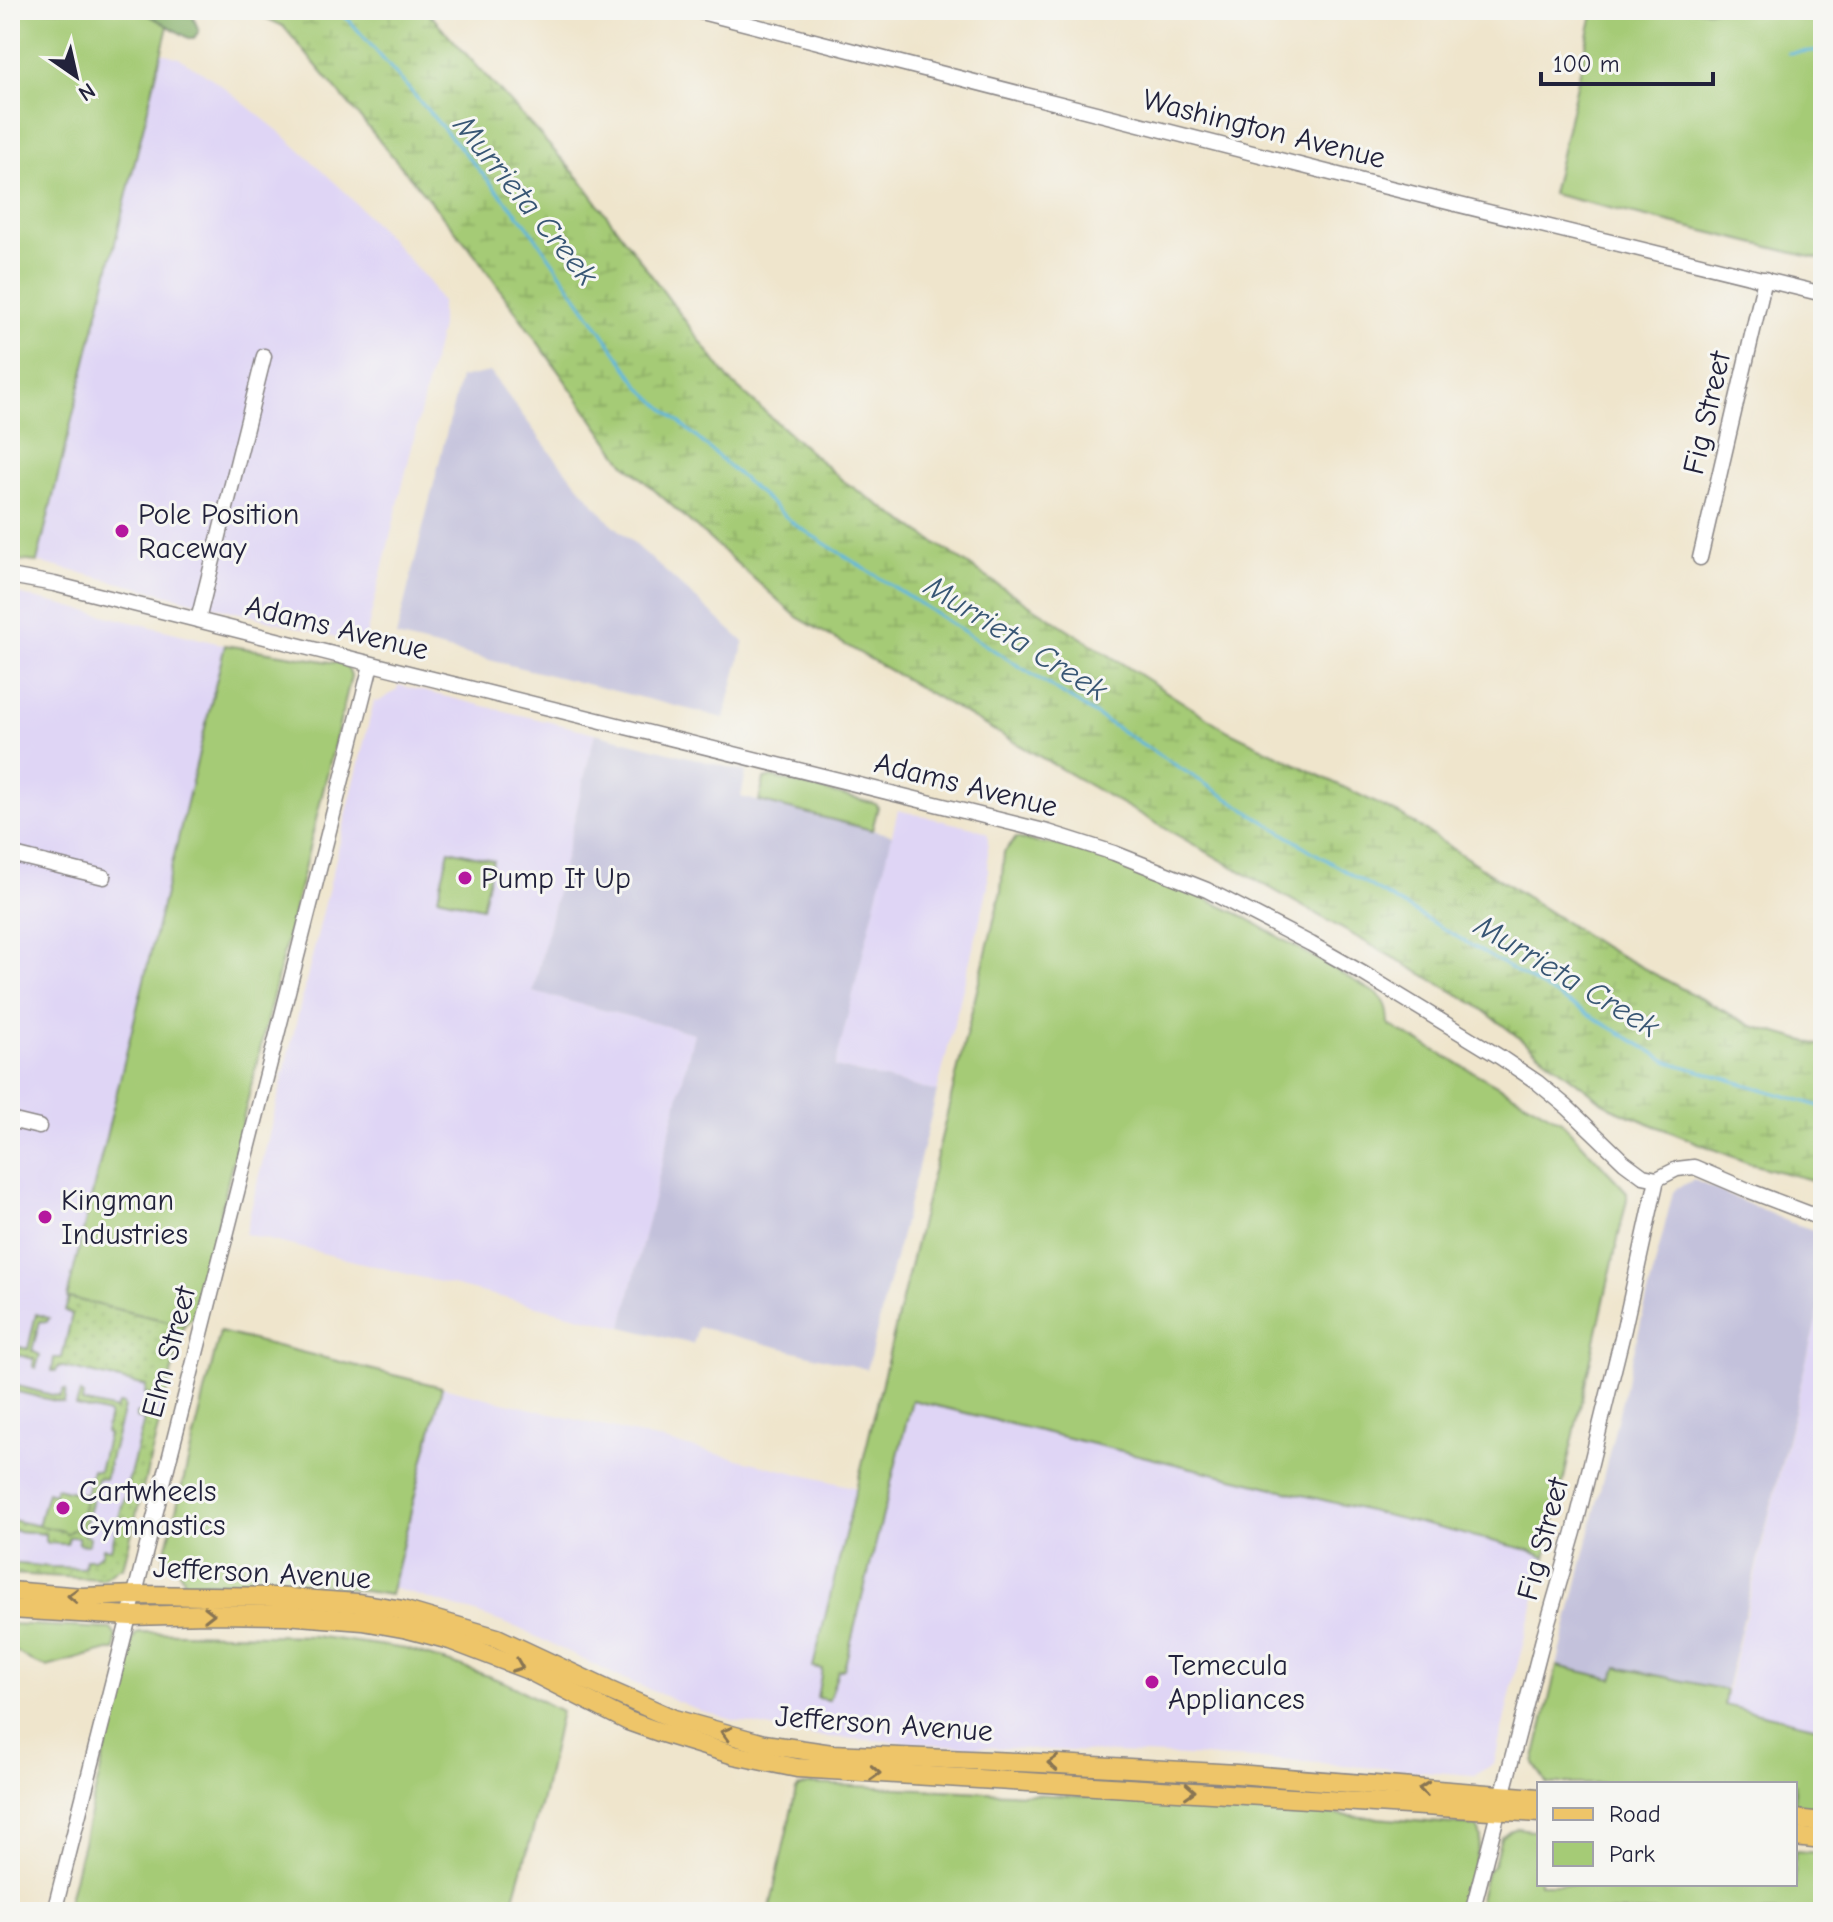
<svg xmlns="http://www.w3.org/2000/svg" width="1833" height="1922" viewBox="0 0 1833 1922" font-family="'Comic Neue',sans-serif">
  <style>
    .built { fill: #dfd5f5 }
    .industrial { fill: #c3c1db }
    .green { fill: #a5cb76; stroke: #647658; stroke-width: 2 }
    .forest { fill: url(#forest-firs); stroke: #536851; stroke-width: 2 }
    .wetland { fill: url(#wetland-marsh); stroke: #647658; stroke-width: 2 }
    .garden { fill: url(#garden-dots); stroke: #647658; stroke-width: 2 }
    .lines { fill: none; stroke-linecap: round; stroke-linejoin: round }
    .stream { stroke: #61b8de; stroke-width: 3 }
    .minor-casing { stroke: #888484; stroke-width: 17 }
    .major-casing { stroke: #888484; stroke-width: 21 }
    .minor { stroke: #fff; stroke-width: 14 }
    .major { stroke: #eec569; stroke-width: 18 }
    .oneway { stroke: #887452 }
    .poi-dot { fill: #b5179e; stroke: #f6f6f2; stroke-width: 3 }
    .labels { text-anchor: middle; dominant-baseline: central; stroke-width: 6; stroke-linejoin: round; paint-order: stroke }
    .street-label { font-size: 30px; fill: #22223b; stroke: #f6f6f2 }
    .poi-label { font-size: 30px; fill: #22223b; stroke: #f6f6f2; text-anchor: start }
    .water-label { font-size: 32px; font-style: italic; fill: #385674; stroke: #f6f6f2 }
  </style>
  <defs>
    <pattern id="forest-firs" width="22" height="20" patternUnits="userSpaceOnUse" patternTransform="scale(2)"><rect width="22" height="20" fill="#84af67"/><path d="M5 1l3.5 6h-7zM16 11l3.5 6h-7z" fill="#6c8e56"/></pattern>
    <pattern id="wetland-marsh" width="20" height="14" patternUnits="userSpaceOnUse" patternTransform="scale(2)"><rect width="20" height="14" fill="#a5cb76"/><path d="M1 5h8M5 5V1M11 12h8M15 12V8" fill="none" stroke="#8eae67"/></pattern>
    <pattern id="garden-dots" width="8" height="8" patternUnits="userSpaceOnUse" patternTransform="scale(2)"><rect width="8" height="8" fill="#a5cb76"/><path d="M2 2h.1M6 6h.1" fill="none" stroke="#8eae67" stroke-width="1.8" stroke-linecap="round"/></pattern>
  </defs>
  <rect width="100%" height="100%" fill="#f6f6f2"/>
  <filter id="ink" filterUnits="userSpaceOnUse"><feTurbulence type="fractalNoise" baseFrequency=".0125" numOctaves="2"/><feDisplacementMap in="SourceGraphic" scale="16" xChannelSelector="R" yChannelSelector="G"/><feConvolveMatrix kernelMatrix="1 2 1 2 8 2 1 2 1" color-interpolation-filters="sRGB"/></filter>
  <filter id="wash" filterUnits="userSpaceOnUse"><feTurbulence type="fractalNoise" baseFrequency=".006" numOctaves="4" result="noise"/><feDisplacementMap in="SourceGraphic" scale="32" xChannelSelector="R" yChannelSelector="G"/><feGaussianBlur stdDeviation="1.8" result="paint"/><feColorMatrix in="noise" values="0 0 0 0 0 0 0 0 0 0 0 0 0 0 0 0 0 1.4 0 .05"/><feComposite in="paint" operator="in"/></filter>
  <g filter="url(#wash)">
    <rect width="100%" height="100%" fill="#efe5cc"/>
    <g class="built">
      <polygon points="160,52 179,58 213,79 281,133 341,188 398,248 430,283 441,302 441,327 364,644 37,562"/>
      <polygon points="10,592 225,645 68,1297 184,1325 123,1568 119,1568 102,1579 10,1574"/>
      <polygon points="398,685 595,733 533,992 694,1033 622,1327 245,1234 374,701 378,702 397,690"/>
      <polygon points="898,810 981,830 987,833 988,836 988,886 984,904 937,1092 835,1067"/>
      <polygon points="1823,1292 1823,1728 1724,1705"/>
      <polygon points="442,1387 857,1488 813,1666 822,1668 817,1698 829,1699 838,1671 842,1671 844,1669 912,1400 1529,1550 1546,1558 1515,1674 1494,1764 1474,1775 1280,1760 959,1746 811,1736 799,1725 797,1730 794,1729 792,1732 737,1721 701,1711 617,1676 518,1628 473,1612 392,1588"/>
    </g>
    <g class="industrial">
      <polygon points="490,372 551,453 607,519 744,642 724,718 396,637 460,378"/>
      <polygon points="595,733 746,772 741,797 892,835 835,1067 937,1092 867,1369 698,1327 693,1344 622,1327 694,1033 533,992"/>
      <polygon points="1694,1180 1789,1222 1823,1233 1823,1292 1726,1690 1618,1667 1614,1680 1557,1666 1673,1192 1677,1188"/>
    </g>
    <g class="green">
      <polygon points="10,10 140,10 168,26 37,562 10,559"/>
      <polygon points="1594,10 1823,10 1823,260 1552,194"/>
      <path d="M225,645L337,663C345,665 349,667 351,676L195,1316L184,1325L67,1298Z"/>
      <polygon points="772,777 876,804 878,807 872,830 759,801 764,779"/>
      <path d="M1016,838L1038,843L1053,844L1108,859L1169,882L1241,915L1377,994C1388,1003 1388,1011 1389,1025L1561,1121L1627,1192V1199L1546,1558L1529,1550L912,1400L844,1669L838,1671L829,1700L817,1698L822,1669L813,1667L1001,891L1004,852Z"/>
      <polygon points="449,850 493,860 482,908 438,897"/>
      <polygon points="220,1332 442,1387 390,1595 325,1585 266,1582 183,1583 184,1578 169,1560 164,1559"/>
      <polygon points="56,1488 86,1495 79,1526 66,1534 38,1526 47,1492 54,1494"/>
      <polygon points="10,1624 111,1629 116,1636 115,1650 108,1650 47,1667 35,1663 10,1648"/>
      <polygon points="139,1632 313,1636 406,1649 457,1665 507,1683 561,1711 543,1795 510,1912 66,1912 132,1641 135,1635"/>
      <polygon points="1557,1666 1613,1679 1617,1667 1726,1690 1724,1705 1823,1728 1823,1808 1795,1807 1795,1784 1547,1784 1534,1763"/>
      <polygon points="811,1784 1115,1798 1467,1825 1478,1828 1481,1837 1464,1912 769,1912 796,1790 799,1787"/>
      <polygon points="1518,1828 1539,1831 1539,1884 1795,1884 1795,1851 1823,1853 1823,1912 1477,1912 1486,1873 1494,1864 1501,1837 1509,1831"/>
    </g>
    <polygon class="forest" points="140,10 190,10 199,31 194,38 189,38"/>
    <polygon class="wetland" points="249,10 426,10 579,178 730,381 842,480 1000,586 1228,731 1401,815 1600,945 1752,1026 1823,1046 1823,1183 1751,1164 1611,1108 1475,1004 1101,792 797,617 624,463 474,253 283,26"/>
    <g class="garden">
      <polygon points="69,1298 184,1325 165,1398 145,1394 146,1386 59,1366 56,1371 52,1371 54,1358 62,1358 72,1314 65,1311"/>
      <polygon points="36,1314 49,1318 47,1322 40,1321 32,1351 40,1355 36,1368 33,1366 34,1359 10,1353 10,1345 28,1349"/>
      <polygon points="10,1384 60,1397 63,1390 66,1390 64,1403 10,1390"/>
      <polygon points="80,1393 83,1396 82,1402 116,1410 118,1404 123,1404 124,1407 105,1479 97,1478 83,1535 90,1537 89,1543 88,1545 79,1544 78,1537 69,1537 67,1544 65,1544 48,1543 45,1540 45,1534 10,1530 11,1520 64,1531 66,1534 79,1526 77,1523 80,1521 92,1470 99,1471 108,1434 105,1433 109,1414 76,1406"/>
      <polygon points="138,1413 160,1420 123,1568 119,1568 102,1579 10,1574 10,1563 50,1567 84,1568 85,1559 94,1559 102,1554 103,1548 111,1549 144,1420 136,1418 136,1414"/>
    </g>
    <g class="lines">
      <g class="stream">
        <polyline points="336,10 350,21 527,225 641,388 794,524 1313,852 1669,1062 1823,1107"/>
        <polyline points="1788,53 1823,50"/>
      </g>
    </g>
  </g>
  <g filter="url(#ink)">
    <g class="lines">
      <defs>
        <g id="minor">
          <polyline points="693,10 1366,182 1823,294"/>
          <polyline points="1700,558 1765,279"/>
          <path d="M10,576L54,584C385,668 716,749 1048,832L1114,853L1207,890L1311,944L1364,974L1500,1057L1537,1082L1567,1107L1624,1162L1643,1176L1657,1179L1677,1169L1694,1167L1750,1191L1823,1219"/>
          <polyline points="198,620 264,356"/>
          <polyline points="10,854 104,877"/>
          <polyline points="10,1120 39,1127"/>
          <polyline points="54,1912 371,665"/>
          <polyline points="1472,1912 1543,1639 1574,1532 1624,1329 1657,1179"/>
        </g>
        <g id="major">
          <polyline points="10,1591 82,1597 136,1595 275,1597 357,1603 402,1610 497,1638 608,1690 674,1719 764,1744 832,1754 1040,1763 1237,1774 1539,1798"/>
          <polyline points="10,1609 131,1616 208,1614 285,1615 363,1621 408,1629 450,1640 526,1669 628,1721 662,1733 734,1755 797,1768 1539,1813"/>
          <polyline points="1795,1819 1823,1822"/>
          <polyline points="1795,1837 1823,1840"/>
        </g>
      </defs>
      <use href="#minor" class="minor-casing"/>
      <use href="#major" class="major-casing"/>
      <use href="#minor" class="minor"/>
      <use href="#major" class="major"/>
    </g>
    <defs><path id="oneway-chevron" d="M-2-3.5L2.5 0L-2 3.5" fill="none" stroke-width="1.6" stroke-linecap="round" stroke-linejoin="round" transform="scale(2)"/></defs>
    <g class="oneway">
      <use href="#oneway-chevron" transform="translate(73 1596) rotate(-178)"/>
      <use href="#oneway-chevron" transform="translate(209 1614)"/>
      <use href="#oneway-chevron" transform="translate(518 1666) rotate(22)"/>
      <use href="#oneway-chevron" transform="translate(726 1733) rotate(-164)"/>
      <use href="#oneway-chevron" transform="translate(1053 1763) rotate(-177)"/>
      <use href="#oneway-chevron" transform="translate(875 1773) rotate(3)"/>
      <use href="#oneway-chevron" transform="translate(1424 1789) rotate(-175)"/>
      <use href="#oneway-chevron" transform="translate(1190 1791) rotate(3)"/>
    </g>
  </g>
  <g class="poi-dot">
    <circle cx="122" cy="531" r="8"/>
    <circle cx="465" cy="878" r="8"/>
    <circle cx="45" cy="1217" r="8"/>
    <circle cx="63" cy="1508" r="8"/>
    <circle cx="1152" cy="1682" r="8"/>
  </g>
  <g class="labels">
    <g class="street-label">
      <text transform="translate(1264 129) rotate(14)">Washington Avenue</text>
      <text transform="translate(1707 413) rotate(-77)">Fig Street</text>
      <text transform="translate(337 628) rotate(14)">Adams Avenue</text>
      <text transform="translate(966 785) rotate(14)">Adams Avenue</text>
      <text transform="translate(169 1352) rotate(-75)">Elm Street</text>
      <text transform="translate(1543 1539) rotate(-75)">Fig Street</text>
      <text transform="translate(262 1573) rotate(3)">Jefferson Avenue</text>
      <text transform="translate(884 1724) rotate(4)">Jefferson Avenue</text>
    </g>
    <g class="poi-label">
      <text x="138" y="514">Pole Position<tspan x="138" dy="34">Raceway</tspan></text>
      <text x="481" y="878">Pump It Up</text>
      <text x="61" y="1200">Kingman<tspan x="61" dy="34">Industries</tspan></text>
      <text x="79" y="1491">Cartwheels<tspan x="79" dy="34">Gymnastics</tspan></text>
      <text x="1168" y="1665">Temecula<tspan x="1168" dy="34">Appliances</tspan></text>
    </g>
    <g class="water-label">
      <text transform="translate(526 200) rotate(51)">Murrieta Creek</text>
      <text transform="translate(1016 638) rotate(32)">Murrieta Creek</text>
      <text transform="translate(1567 976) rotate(31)">Murrieta Creek</text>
    </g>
  </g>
  <rect width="1833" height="1922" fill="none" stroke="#f6f6f2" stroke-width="40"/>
  <rect x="1537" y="1782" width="260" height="104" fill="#f6f6f2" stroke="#a1a1a9" stroke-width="2"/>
  <rect x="1553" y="1808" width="40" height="12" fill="#eec569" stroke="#a1a1a9" stroke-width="2"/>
  <text x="1609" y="1822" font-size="24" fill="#22223b">Road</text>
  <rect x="1553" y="1842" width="40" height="24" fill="#a5cb76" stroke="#a1a1a9" stroke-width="2"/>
  <text x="1609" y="1862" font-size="24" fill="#22223b">Park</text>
  <g transform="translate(76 76) rotate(146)" stroke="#f6f6f2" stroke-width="6" paint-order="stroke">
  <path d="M0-6L14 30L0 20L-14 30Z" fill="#22223b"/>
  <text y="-12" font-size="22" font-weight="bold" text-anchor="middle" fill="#22223b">N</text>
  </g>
  <path d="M1541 72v12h172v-12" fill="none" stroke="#22223b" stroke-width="4"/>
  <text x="1553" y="72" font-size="24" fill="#22223b" stroke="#f6f6f2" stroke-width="6" paint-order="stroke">100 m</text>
</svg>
